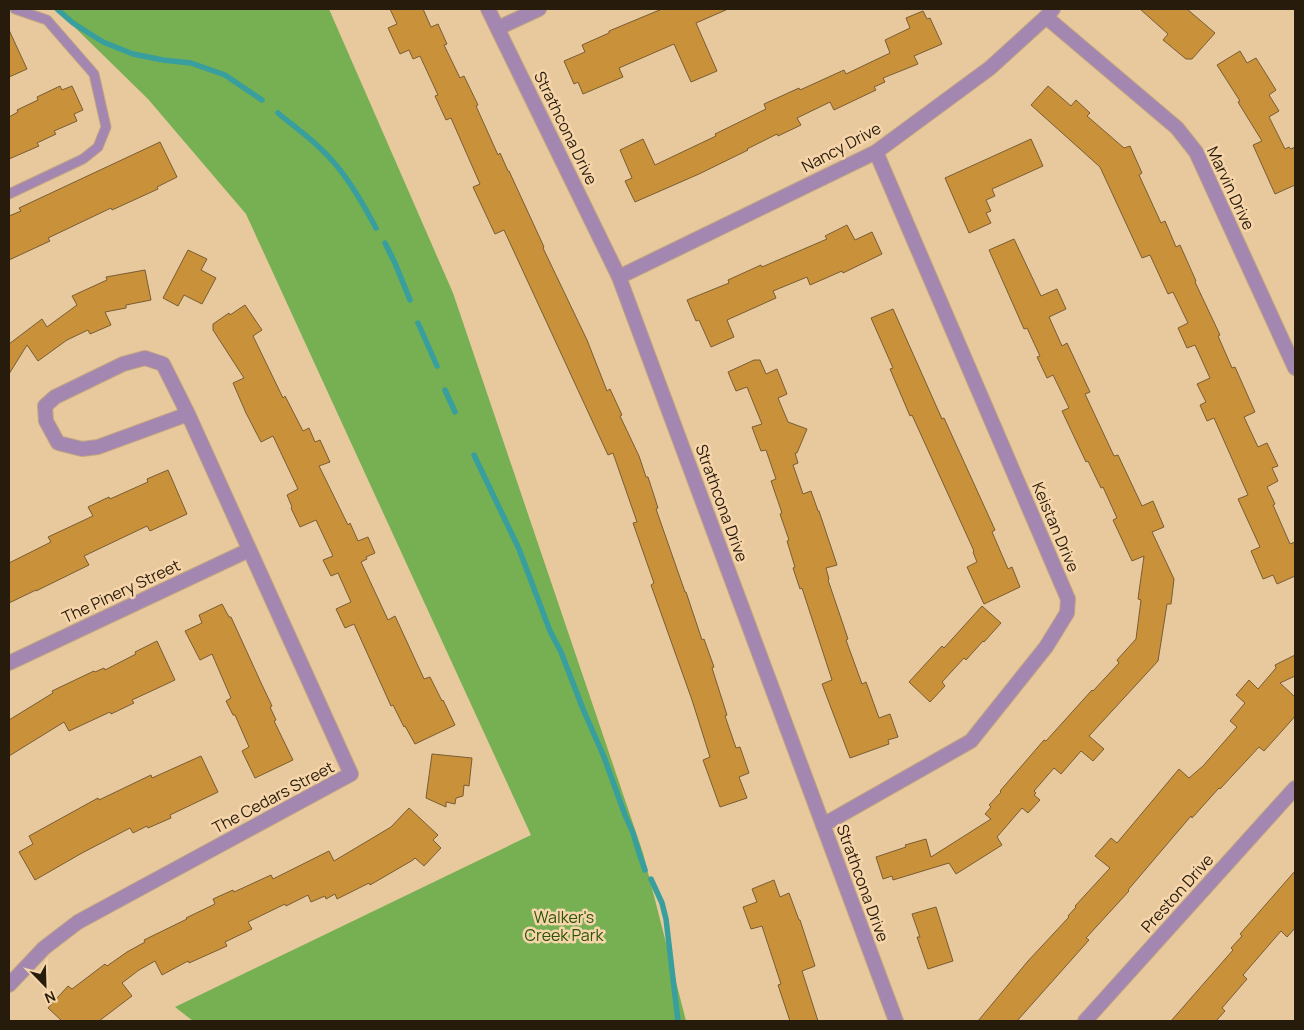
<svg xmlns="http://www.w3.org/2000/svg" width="1304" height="1030" viewBox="0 0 1304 1030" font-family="Manrope,sans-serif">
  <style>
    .green { fill: #76b052 }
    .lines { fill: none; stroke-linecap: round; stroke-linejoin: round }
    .stream { stroke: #389e9e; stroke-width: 5.5 }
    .building { fill: #c99139; stroke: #795d35 }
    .service-casing { stroke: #c1a680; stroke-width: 11 }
    .minor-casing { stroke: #c1a680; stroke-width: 16 }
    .service { stroke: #a487b1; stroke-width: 9 }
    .minor { stroke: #a487b1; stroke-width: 14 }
    .labels { text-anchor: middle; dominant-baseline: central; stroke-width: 5; stroke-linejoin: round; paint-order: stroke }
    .street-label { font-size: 16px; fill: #271c0b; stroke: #f6d5aa }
    .park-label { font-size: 16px; fill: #2b5408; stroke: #f6d5aa }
  </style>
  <rect width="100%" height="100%" fill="#e8c89d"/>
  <polygon class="green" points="56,9 329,9 453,293 643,853 686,1021 193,1021 175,1007 531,835 246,214 148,99"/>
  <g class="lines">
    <g class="stream">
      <polyline points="57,9 73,23 103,42 133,54 163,60 191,63 225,75 262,100"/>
      <path d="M278,113C292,125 307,135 320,148C344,170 361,200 376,228"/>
      <polyline points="385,243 395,263 410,300"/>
      <polyline points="418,323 437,366"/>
      <polyline points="445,390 455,412"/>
      <polyline points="474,455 519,549 550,631 561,652 583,709 604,757 625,815 633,833 639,853 645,870"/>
      <polyline points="651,879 662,903 666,919 678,1021"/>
    </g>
  </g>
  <g class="building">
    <polygon points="390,9 423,9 431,27 438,24 447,44 444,45 460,78 464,76 478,105 476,106 498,155 500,153 508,171 509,171 544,247 543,248 587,340 607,391 610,389 622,415 620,416 639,456 646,477 648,477 658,508 656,509 685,592 686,592 702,640 704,639 714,667 712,668 727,715 725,716 736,748 740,747 749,773 739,777 747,798 720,807 703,760 710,757 692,700 651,585 654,583 633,523 637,522 613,453 608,455 504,230 495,234 473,187 480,184 451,118 446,120 435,96 438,95 420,56 413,59 409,50 400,54 388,28 397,24"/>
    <polygon points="662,9 728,9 696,23 717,71 691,82 674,44 619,68 623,77 583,94 578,82 574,84 564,61 585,52 582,45 609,33 609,31"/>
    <polygon points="1140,9 1187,9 1215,33 1192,59 1186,59 1163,40 1168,34"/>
    <polygon points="923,11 927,19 930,18 942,44 914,56 918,64 883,78 885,82 874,87 876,90 834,110 830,102 797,118 801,125 778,136 777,134 747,149 748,150 699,174 635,202 625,181 632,178 620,150 643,139 655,165 716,136 715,134 766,109 764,104 799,88 800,90 844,70 846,74 890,53 885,40 910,28 906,18"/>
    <polygon points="9,30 27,69 9,77"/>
    <polygon points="1240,51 1247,63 1256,58 1276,90 1269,95 1279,111 1269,117 1285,149 1289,147 1291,149 1295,147 1295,185 1275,194 1253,145 1262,141 1238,102 1240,101 1217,65"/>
    <polygon points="60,86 62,90 72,86 83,110 74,114 77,121 54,131 56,134 37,143 39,146 9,159 9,117 18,112 17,110 38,100 37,97"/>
    <polygon points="1048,86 1071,106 1076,100 1090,113 1087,116 1124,148 1130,146 1142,173 1139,175 1161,223 1165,221 1176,247 1180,245 1196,281 1195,282 1220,335 1218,336 1232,368 1235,367 1255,412 1244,417 1258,447 1267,443 1278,466 1272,468 1278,481 1267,487 1275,504 1273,505 1290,544 1295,542 1295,576 1277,584 1273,575 1263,579 1251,551 1260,547 1238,499 1248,495 1214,418 1207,421 1200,405 1206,402 1197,384 1210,378 1195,345 1187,348 1178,328 1188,323 1173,292 1168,294 1150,255 1142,258 1100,167 1031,105"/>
    <polygon points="1031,139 1043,166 992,189 995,196 986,200 991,211 986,213 991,223 969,233 945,178"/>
    <polygon points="160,142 177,177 157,187 158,189 112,210 111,208 48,238 50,241 9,260 9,216 21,211 19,208"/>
    <polygon points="847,225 855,240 872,232 882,254 843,273 842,271 810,285 807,277 773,291 776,298 727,320 734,337 711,347 699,320 696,321 687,300 729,283 728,280 761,265 762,267 827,239 825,236"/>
    <polygon points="1014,239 1041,296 1057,289 1066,309 1049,317 1062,346 1067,343 1090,392 1085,394 1114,456 1118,455 1142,506 1153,501 1164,527 1152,532 1174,579 1171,604 1167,604 1158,661 1089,736 1104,749 1093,761 1081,751 1061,774 1054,768 1034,791 1036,793 1034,795 1040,800 1028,813 1022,808 997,837 1002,845 956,874 949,863 893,880 892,876 883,879 876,857 906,847 905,845 926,839 931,857 991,819 985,814 991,807 989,805 1001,792 1000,791 1044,740 1046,741 1092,690 1093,691 1119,663 1117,660 1136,639 1141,600 1138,599 1144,556 1132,561 1113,520 1117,518 1103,487 1101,488 1088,461 1086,462 1062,411 1069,408 1053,375 1047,378 1037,357 1040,356 1027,328 1024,329 989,250"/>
    <polygon points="188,250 207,259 201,270 216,278 202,304 184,295 178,306 163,298"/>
    <polygon points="145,270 151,300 126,305 126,308 105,312 111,325 90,334 88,330 67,340 38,361 27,345 9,374 9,344 42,319 47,327 77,305 72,296 107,280 106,277"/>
    <polygon points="245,305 262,330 253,336 283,398 285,396 303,431 309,428 315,442 320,440 330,462 319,466 348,525 350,523 358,541 368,537 375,553 366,557 367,559 361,562 388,620 395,616 424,679 430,677 442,701 443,700 455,725 415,744 405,726 404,727 393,705 391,706 354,624 345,628 336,609 351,602 338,573 331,576 323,560 333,556 316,520 300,527 291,508 292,507 287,495 298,489 273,436 261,442 246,413 233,383 244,378 213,330 213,324 229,313 230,315"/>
    <polygon points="893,309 942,419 944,418 995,530 992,532 1008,569 1012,567 1020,587 984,604 967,567 977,562 973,552 974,551 912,415 910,416 890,369 893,368 871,318"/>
    <polygon points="754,360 760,360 766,374 777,369 787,394 778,398 788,422 807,429 797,453 795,453 798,463 793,465 803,494 811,491 818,511 819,511 837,565 826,568 829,579 828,580 848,639 846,640 862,684 866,682 879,718 890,714 898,737 888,740 889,744 850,758 822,684 832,680 802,588 800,589 793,568 795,567 787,541 789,540 780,514 782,513 771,481 776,479 766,450 761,451 752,427 762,424 747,387 736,391 728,372"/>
    <polygon points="168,470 187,514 150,531 147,526 84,556 89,565 36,591 36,590 9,603 9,563 51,542 48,537 93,516 88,507 109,497 110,499 148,482 147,479"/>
    <polygon points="222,604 229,617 231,617 262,685 272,706 270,707 276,720 274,721 293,760 255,778 242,751 249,747 235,715 233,715 226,701 231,698 212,654 200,660 185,631 202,623 199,615"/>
    <polygon points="982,606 1001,623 984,642 983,641 966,660 964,658 942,682 945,686 930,702 909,682 942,646 944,648"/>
    <polygon points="157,641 175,680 132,700 134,703 111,714 110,712 69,731 64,722 9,756 9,720 53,693 52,691 94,671 95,672 104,668 105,670 136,654 135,652"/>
    <polygon points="1295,655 1295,676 1280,683 1295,697 1295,716 1290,722 1264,751 1259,747 1220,789 1219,788 1192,818 1191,816 1128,890 1129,891 1086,938 1089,940 1017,1021 978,1021 1028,961 1069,917 1068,916 1076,907 1075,906 1110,868 1095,856 1111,838 1117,843 1179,769 1189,778 1203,766 1237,727 1230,721 1245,703 1236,695 1249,680 1258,689 1276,668 1275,665"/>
    <polygon points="432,754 472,758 469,786 464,785 463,796 456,798 455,804 446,802 446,807 426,798"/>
    <polygon points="201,756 218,792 170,815 171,818 148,828 147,826 133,833 130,828 82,853 35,880 19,852 33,844 29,836 98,798 99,800 151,775 152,778"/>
    <polygon points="409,808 438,835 433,840 441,848 424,866 415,858 413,860 370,885 369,883 337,899 335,894 326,899 325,896 311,902 308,895 286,906 285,904 248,922 252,929 225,942 227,946 189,963 188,961 162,975 155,961 139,970 122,983 132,996 99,1021 62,1021 48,1008 68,986 72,989 105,964 107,966 127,952 145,942 144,940 187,919 186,918 215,904 213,899 233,890 234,892 271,875 273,879 329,851 334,861 391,827"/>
    <polygon points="1295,871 1295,928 1287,937 1281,931 1243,975 1247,979 1222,1008 1225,1011 1216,1021 1171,1021 1233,950 1231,948 1242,936 1240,934"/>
    <polygon points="774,880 780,897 789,893 799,920 800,920 815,966 802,971 818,1021 790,1021 778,985 781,984 762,926 751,929 743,907 757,902 752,889"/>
    <polygon points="936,907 953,961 928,969 917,937 920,937 912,914"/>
  </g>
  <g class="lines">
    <defs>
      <polyline id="service" points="9,194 83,159 98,147 106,127 94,74 47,20 15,9"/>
      <g id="minor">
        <polyline points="488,9 619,277 896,1021"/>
        <polyline points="1046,17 1177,128 1196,152 1295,368"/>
        <polyline points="498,28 539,9"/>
        <polyline points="619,277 876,152 990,68 1046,17 1053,9"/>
        <polyline points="9,663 249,550"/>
        <polyline points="823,825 971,741 1046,647 1067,613 1068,599 876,152"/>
        <polyline points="9,985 44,948 78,922 351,774 188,414 163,364 145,358 123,364 55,397 45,406 46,421 58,443 82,449 98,447 188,414"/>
        <polyline points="1085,1021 1295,788"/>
      </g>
    </defs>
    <use href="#service" class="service-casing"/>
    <use href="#minor" class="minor-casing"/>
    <use href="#service" class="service"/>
    <use href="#minor" class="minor"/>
  </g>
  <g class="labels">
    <g class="street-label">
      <text transform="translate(566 128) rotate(64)">Strathcona Drive</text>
      <text transform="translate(841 147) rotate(-28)">Nancy Drive</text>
      <text transform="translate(1231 188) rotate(65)">Marvin Drive</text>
      <text transform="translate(722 503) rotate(70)">Strathcona Drive</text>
      <text transform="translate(1056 527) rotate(67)">Keistan Drive</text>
      <text transform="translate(121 591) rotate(-25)">The Pinery Street</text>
      <text transform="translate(273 797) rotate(-28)">The Cedars Street</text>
      <text transform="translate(863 883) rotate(70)">Strathcona Drive</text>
      <text transform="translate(1177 893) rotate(-48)">Preston Drive</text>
    </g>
    <g class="park-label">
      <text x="564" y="917">Walker's<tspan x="564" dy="18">Creek Park</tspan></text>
    </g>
  </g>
  <rect width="1304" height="1030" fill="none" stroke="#271c0b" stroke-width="20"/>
  <g transform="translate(45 985) rotate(157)" stroke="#f6d5aa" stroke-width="4" paint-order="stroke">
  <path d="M0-4L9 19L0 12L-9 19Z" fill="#271c0b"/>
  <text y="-8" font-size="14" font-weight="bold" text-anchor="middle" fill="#271c0b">N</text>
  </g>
</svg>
